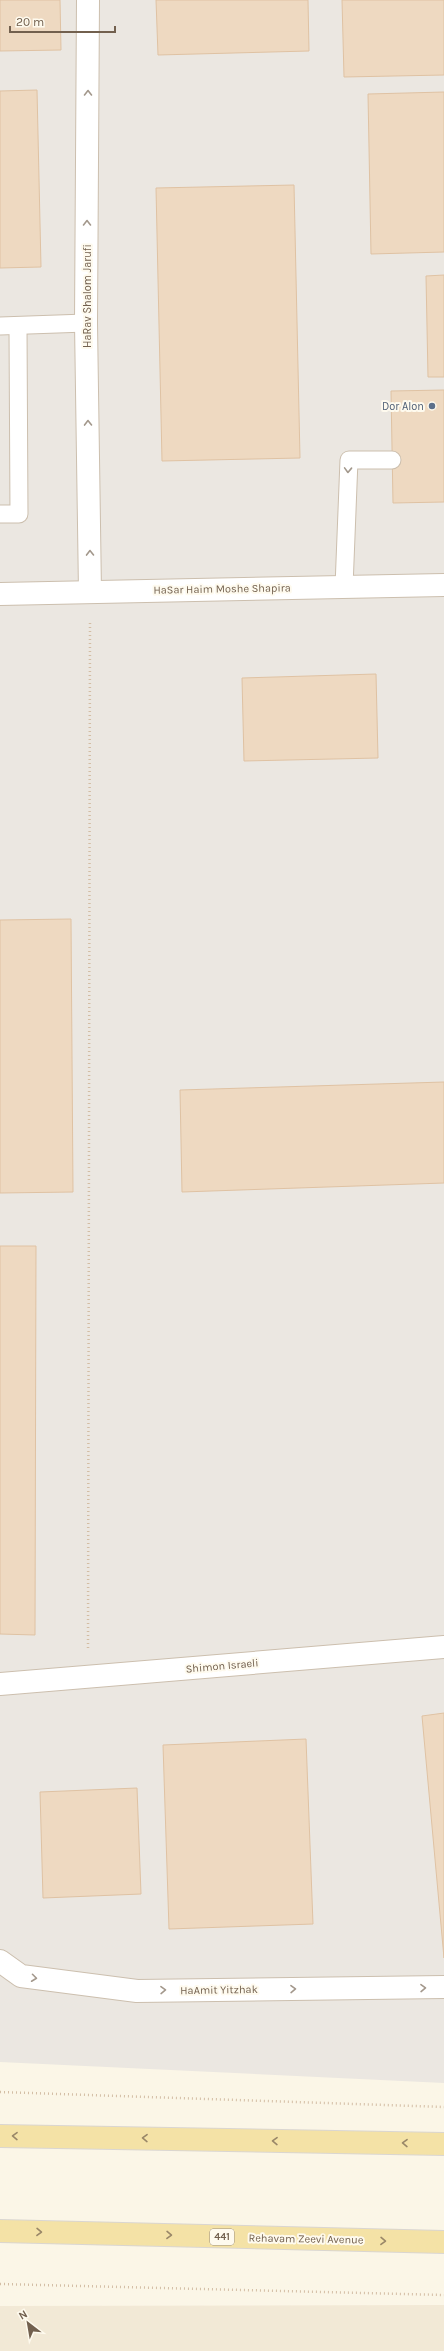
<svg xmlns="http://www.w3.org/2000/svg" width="444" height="2351" viewBox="0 0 444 2351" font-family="Karla,sans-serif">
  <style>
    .residential { fill: #f2e9d6 }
    .industrial { fill: #ebe7e1 }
    .building { fill: #eed9c1; stroke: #dfc2a3 }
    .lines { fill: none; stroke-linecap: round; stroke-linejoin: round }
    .lane-casing { stroke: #ccbfae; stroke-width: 19 }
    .street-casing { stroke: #ccbfae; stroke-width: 24 }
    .primary-casing { stroke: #dad6d1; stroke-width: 24 }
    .path { stroke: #d3bda4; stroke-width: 2.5; stroke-dasharray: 1 3; stroke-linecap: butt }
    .lane { stroke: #fff; stroke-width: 17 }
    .street { stroke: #fff; stroke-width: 22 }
    .primary { stroke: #f4e2a6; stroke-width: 22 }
    .oneway { stroke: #a3988c }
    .oneway2 { stroke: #998768 }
    .service-dot { fill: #5c6f8a; stroke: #fefaee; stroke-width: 1.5 }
    .labels { text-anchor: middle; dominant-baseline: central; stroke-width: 4; stroke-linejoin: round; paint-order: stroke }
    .shield { fill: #fefaee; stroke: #9c8e7e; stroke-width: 1 }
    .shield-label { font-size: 10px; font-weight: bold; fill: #72604e }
    .street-label { font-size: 11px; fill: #72604e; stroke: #fefaee }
    .service-label { font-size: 11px; fill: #4e5e75; stroke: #fefaee; text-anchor: end }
  </style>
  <rect width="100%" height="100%" fill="#fbf6e7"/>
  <polygon class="residential" points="444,2305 444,2351 0,2351 0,2306"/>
  <polygon class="industrial" points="0,0 444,0 444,2083 0,2062"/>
  <g class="building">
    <polygon points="0,0 60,0 61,50 0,51"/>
    <polygon points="156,0 308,0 309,51 158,55"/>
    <polygon points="342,0 444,0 444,75 344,77"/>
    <polygon points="37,90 41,267 0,268 0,91"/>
    <polygon points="444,92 444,252 371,254 368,94"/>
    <polygon points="294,185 300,458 162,461 156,188"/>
    <polygon points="444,275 444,377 428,377 426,276"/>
    <polygon points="444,390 444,502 393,503 391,391"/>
    <polygon points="376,674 378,758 244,761 242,678"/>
    <polygon points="71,919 73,1192 0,1193 0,920"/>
    <polygon points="444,1082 444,1183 182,1192 180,1090"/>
    <polygon points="0,1246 36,1246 35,1635 0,1634"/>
    <polygon points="444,1713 444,1958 422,1716"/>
    <polygon points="306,1739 313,1924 169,1929 163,1745"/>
    <polygon points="137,1788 141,1894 43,1898 40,1792"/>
  </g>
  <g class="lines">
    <defs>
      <g id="lane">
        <polyline points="0,326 86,323"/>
        <polyline points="0,514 19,514 18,327"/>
        <polyline points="344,587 349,460 392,460"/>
      </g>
      <g id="street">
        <polyline points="88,0 86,323 90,592"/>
        <polyline points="0,594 444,585"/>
        <polyline points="0,1684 444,1647"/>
        <polyline points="0,1961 21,1976 137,1991 444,1987"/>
      </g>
      <g id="primary">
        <polyline points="0,2136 444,2144"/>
        <polyline points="0,2231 444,2242"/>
      </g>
    </defs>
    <use href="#lane" class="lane-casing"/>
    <use href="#street" class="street-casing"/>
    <use href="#primary" class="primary-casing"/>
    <g class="path">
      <polyline points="88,1648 90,623"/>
      <polyline points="0,2092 444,2107"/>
      <polyline points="0,2284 444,2295"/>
    </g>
    <use href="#lane" class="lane"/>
    <use href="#street" class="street"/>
    <use href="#primary" class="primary"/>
  </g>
  <defs><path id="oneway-chevron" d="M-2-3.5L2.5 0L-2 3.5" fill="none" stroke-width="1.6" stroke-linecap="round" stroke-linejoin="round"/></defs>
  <g class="oneway">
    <use href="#oneway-chevron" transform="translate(88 93) rotate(-90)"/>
    <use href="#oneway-chevron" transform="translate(87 223) rotate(-90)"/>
    <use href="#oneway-chevron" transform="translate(88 423) rotate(-91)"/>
    <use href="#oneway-chevron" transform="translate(348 470) rotate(92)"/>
    <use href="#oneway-chevron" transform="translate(90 553) rotate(-91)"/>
    <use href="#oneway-chevron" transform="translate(34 1978) rotate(7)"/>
    <use href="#oneway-chevron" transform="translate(423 1988) rotate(-1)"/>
    <use href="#oneway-chevron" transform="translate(293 1989) rotate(-1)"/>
    <use href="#oneway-chevron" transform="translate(163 1990) rotate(-1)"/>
  </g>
  <g class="oneway2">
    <use href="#oneway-chevron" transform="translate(15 2136) rotate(-179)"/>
    <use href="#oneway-chevron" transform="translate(145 2138) rotate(-179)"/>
    <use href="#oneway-chevron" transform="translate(275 2141) rotate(-179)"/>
    <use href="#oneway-chevron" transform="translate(405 2143) rotate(-179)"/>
    <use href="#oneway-chevron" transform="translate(39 2232) rotate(1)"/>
    <use href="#oneway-chevron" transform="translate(169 2235) rotate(1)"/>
    <use href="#oneway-chevron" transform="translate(383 2241) rotate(1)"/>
  </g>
  <circle class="service-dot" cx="432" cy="406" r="4"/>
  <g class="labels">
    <rect class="shield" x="210" y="2229" width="24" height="16" rx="3"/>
    <g class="shield-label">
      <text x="222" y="2237">441</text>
    </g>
    <g class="street-label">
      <text transform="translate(87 296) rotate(-90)">HaRav Shalom Jarufi</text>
      <text transform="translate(222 589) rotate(-1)">HaSar Haim Moshe Shapira</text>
      <text transform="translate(222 1666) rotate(-5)">Shimon Israeli</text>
      <text transform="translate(219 1990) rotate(-1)">HaAmit Yitzhak</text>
      <text transform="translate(306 2239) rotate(1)">Rehavam Zeevi Avenue</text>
    </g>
    <g class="service-label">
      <text x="424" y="406">Dor Alon</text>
    </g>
  </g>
  <g transform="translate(28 2323) rotate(329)" stroke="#fefaee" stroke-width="3" paint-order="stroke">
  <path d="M0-3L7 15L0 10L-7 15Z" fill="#72604e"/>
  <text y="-6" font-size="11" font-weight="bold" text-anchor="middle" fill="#72604e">N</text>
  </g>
  <path d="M10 26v6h105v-6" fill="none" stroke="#72604e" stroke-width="2"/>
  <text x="16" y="26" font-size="12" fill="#72604e" stroke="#fefaee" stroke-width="3" paint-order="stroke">20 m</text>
</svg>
